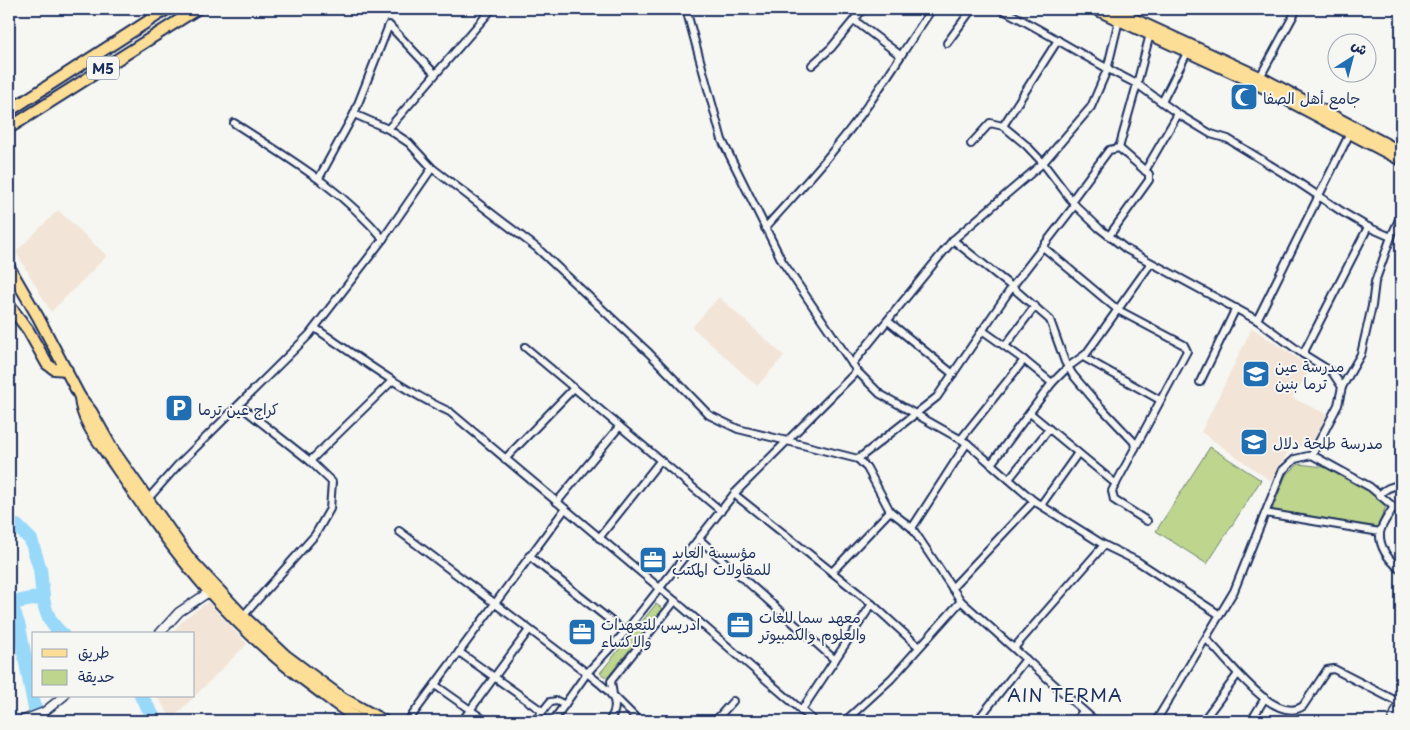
<svg xmlns="http://www.w3.org/2000/svg" width="1410" height="730" viewBox="0 0 1410 730" font-family="'Playpen Sans','Playpen Sans Arabic',sans-serif">
  <style>
    .built { fill: #f2e5d7 }
    .green { fill: #bdd58c; stroke: #6c8275 }
    .lines { fill: none; stroke-linecap: round; stroke-linejoin: round }
    .river { stroke: #98d9fa; stroke-width: 14 }
    .minor-casing { stroke: #1b2f5e; stroke-width: 10 }
    .tertiary-casing { stroke: #1b2f5e; stroke-width: 11 }
    .primary-casing { stroke: #1b2f5e; stroke-width: 14 }
    .trunk-casing { stroke: #1b2f5e; stroke-width: 14 }
    .minor { stroke: #f6f6f2; stroke-width: 6 }
    .tertiary { stroke: #f6f6f2; stroke-width: 8 }
    .primary { stroke: #fdde96; stroke-width: 10 }
    .trunk { stroke: #fdde96; stroke-width: 10 }
    .labels { text-anchor: middle; dominant-baseline: central; stroke-width: 4; stroke-linejoin: round; paint-order: stroke }
    .shield { fill: #f6f6f2; stroke: #5d6b8a; stroke-width: 1 }
    .shield-label { font-size: 14px; font-weight: bold; fill: #1b2f5e }
    .poi-label { font-size: 15px; fill: #1b2f5e; stroke: #f6f6f2; text-anchor: start }
    .quarter-label { font-size: 18px; letter-spacing: 1px; fill: #1b2f5e; stroke: #f6f6f2 }
  </style>
  <rect width="100%" height="100%" fill="#f6f6f2"/>
  <filter id="ink" filterUnits="userSpaceOnUse"><feTurbulence type="fractalNoise" baseFrequency=".02" numOctaves="2"/><feDisplacementMap in="SourceGraphic" scale="10" xChannelSelector="R" yChannelSelector="G"/><feConvolveMatrix kernelMatrix="1 2 1 2 8 2 1 2 1" color-interpolation-filters="sRGB"/></filter>
  <g filter="url(#ink)">
    <g class="built">
      <polygon points="58,210 107,256 51,312 16,252"/>
      <polygon points="719,297 784,356 757,386 692,327"/>
      <polygon points="1252,328 1312,368 1292,398 1327,414 1309,449 1292,445 1271,481 1201,432"/>
      <polygon points="208,602 247,644 172,719 157,696 194,696 194,634 171,634 185,618"/>
    </g>
    <g class="green">
      <polygon points="1210,447 1261,480 1207,564 1156,531"/>
      <polygon points="1299,464 1324,467 1367,490 1386,506 1378,527 1272,510 1286,475"/>
      <polygon points="656,604 663,609 607,678 600,673"/>
    </g>
    <g class="lines">
      <g class="river">
        <polyline points="9,527 17,526 31,540 40,569 43,597 11,603"/>
        <polyline points="9,597 19,627 35,709"/>
        <path d="M43,597C45,612 50,624 62,634"/>
        <polyline points="141,696 156,721"/>
        <polyline points="9,716 10,719"/>
        <polyline points="37,720 37,721"/>
      </g>
      <defs>
        <g id="minor">
          <polyline points="686,9 722,140 782,261 857,371 880,394 967,443 1034,501 1104,545 1137,561 1220,615"/>
          <path d="M1001,9C1047,32 1090,61 1137,84L1150,34"/>
          <polyline points="854,20 900,55"/>
          <polyline points="947,43 972,9"/>
          <polyline points="812,65 831,48 863,9"/>
          <polyline points="1260,77 1297,9"/>
          <polyline points="1162,102 1188,51"/>
          <polyline points="354,114 388,129 409,143 432,168 537,248 649,353 709,415 738,429 787,441 857,371"/>
          <path d="M234,123C288,158 341,188 383,239"/>
          <polyline points="1003,126 1058,40"/>
          <polyline points="388,129 492,9"/>
          <polyline points="971,144 990,123 1003,126 1026,145 1043,163 1075,205 1099,228 1126,249 1257,320 1303,354 1332,372 1342,387 1338,405 1312,455 1295,459 1282,471 1234,591 1156,721"/>
          <polyline points="1119,148 1137,84 1178,114 1211,134 1228,139 1296,181 1344,213 1368,227 1391,237"/>
          <polyline points="1145,171 1178,114"/>
          <polyline points="319,178 354,114 389,25 435,74"/>
          <polyline points="1072,200 1109,150 1119,148 1149,174 1149,180 1109,236"/>
          <polyline points="1075,205 1012,287 1050,320 1065,362 1073,375 1095,401 1134,442 1135,448 1112,491 1114,500 1147,521"/>
          <path d="M765,228C789,201 814,175 836,147C872,104 900,55 932,9"/>
          <polyline points="1043,247 1118,310 1184,345 1187,351 1135,448"/>
          <polyline points="1257,320 1351,131"/>
          <polyline points="888,321 953,374"/>
          <path d="M315,328C359,358 402,390 450,412L675,601L814,721"/>
          <polyline points="982,330 1024,360 1052,383"/>
          <polyline points="1005,346 1035,306"/>
          <polyline points="525,347 721,511"/>
          <polyline points="1303,354 1368,227"/>
          <polyline points="1083,357 1160,400"/>
          <polyline points="852,364 953,240 1043,163 1091,107 1107,70 1119,20"/>
          <polyline points="1200,382 1236,308"/>
          <polyline points="1342,387 1361,354 1372,306 1375,282 1391,237 1401,215"/>
          <polyline points="239,405 310,461 392,381"/>
          <polyline points="1030,413 1116,484"/>
          <polyline points="961,439 1024,360"/>
          <polyline points="967,443 912,528 961,601 1095,721"/>
          <polyline points="1312,455 1370,487 1401,513"/>
          <polyline points="505,459 574,388"/>
          <polyline points="858,459 867,468 890,511 912,528"/>
          <polyline points="991,464 1052,383 1068,367 1086,354 1151,263"/>
          <polyline points="1009,479 1049,429"/>
          <polyline points="734,494 872,604 919,647"/>
          <path d="M1379,495C1385,489 1393,485 1401,486"/>
          <polyline points="147,500 177,466 309,335 383,239 432,168"/>
          <polyline points="557,502 619,427"/>
          <polyline points="1041,505 1078,453"/>
          <path d="M1393,508C1389,515 1381,525 1380,533C1379,549 1390,561 1401,570"/>
          <polyline points="1265,513 1380,532"/>
          <path d="M399,531L587,673C603,687 626,698 609,721"/>
          <polyline points="599,538 660,461"/>
          <polyline points="699,539 835,660"/>
          <polyline points="529,556 625,632"/>
          <polyline points="832,572 890,511"/>
          <polyline points="952,588 1034,501"/>
          <polyline points="243,616 315,535 330,509 332,482 310,461"/>
          <path d="M1206,639C1225,655 1274,727 1303,706L1327,670L1334,669L1400,703"/>
          <polyline points="1014,648 1104,545"/>
          <polyline points="459,652 542,711"/>
          <polyline points="435,685 486,721"/>
          <polyline points="801,711 872,604"/>
          <polyline points="408,721 565,509"/>
          <polyline points="462,721 529,630"/>
          <polyline points="535,721 550,702 557,701 565,705"/>
          <polyline points="553,721 587,673 625,632 734,494 787,441 858,459 937,397 1012,287 953,240"/>
          <polyline points="639,721 613,695 611,681 675,601"/>
          <polyline points="715,721 733,701"/>
          <polyline points="845,721 891,679 961,601"/>
          <polyline points="977,721 1026,659"/>
          <polyline points="1076,721 1083,711"/>
          <polyline points="1203,721 1238,674"/>
          <polyline points="1251,721 1265,698"/>
        </g>
        <g id="tertiary">
          <polyline points="159,634 179,612 212,590"/>
          <polyline points="21,721 44,712 64,696"/>
          <polyline points="1392,721 1401,700"/>
          <polyline points="1400,721 1401,719"/>
        </g>
        <g id="primary">
          <polyline points="1095,9 1255,83 1401,160"/>
          <polyline points="1112,9 1260,77 1401,152"/>
          <polyline points="9,267 38,317 80,397 91,411 113,450 190,559 243,616 285,655 344,699 384,721"/>
          <path d="M80,397C81,423 103,447 116,467C175,555 230,627 316,689C331,700 346,713 363,721"/>
        </g>
        <g id="trunk">
          <polyline points="9,111 167,9"/>
          <polyline points="9,128 197,9"/>
          <polyline points="9,305 28,330 47,364 54,369 67,370"/>
        </g>
      </defs>
      <use href="#minor" class="minor-casing"/>
      <use href="#tertiary" class="tertiary-casing"/>
      <use href="#primary" class="primary-casing"/>
      <use href="#trunk" class="trunk-casing"/>
      <use href="#minor" class="minor"/>
      <use href="#tertiary" class="tertiary"/>
      <use href="#primary" class="primary"/>
      <use href="#trunk" class="trunk"/>
    </g>
  </g>
  <defs>
    <symbol id="mosque-square" viewBox="-11 -11 22 22"><rect x="-9" y="-9" width="18" height="18" rx="4" fill="#1f6fb2" stroke="#f6f6f2"/><path d="M3.5-4.9A6 6 0 1 0 3.5 4.9A5 5 0 1 1 3.5-4.9Z" fill="#fff"/></symbol>
    <symbol id="school-square" viewBox="-11 -11 22 22"><rect x="-9" y="-9" width="18" height="18" rx="4" fill="#1f6fb2" stroke="#f6f6f2"/><path d="M0-5L7-2L0 1L-7-2ZM-4 1L0 2.5L4 1V4Q0 6-4 4Z" fill="#fff"/></symbol>
    <symbol id="parking-square" viewBox="-11 -11 22 22"><rect x="-9" y="-9" width="18" height="18" rx="4" fill="#1f6fb2" stroke="#f6f6f2"/><path d="M-3.5-5.5H1a3.5 3.5 0 0 1 0 7H-1V5.5H-3.5ZM-1-3.4V-.6H.8a1.4 1.4 0 0 0 0-2.8Z" fill="#fff"/></symbol>
    <symbol id="office-square" viewBox="-11 -11 22 22"><rect x="-9" y="-9" width="18" height="18" rx="4" fill="#1f6fb2" stroke="#f6f6f2"/><path d="M-6-3h4V-5.5h4V-3h4V5H-6ZM-1-4.5V-3h2v-1.5ZM-6 0V1H6V0Z" fill="#fff"/></symbol>
  </defs>
  <g fill-rule="evenodd">
    <use href="#mosque-square" x="1228" y="81" width="32" height="32"/>
    <use href="#school-square" x="1240" y="358" width="32" height="32"/>
    <use href="#parking-square" x="163" y="392" width="32" height="32"/>
    <use href="#school-square" x="1238" y="426" width="32" height="32"/>
    <use href="#office-square" x="637" y="544" width="32" height="32"/>
    <use href="#office-square" x="724" y="609" width="32" height="32"/>
    <use href="#office-square" x="566" y="616" width="32" height="32"/>
  </g>
  <g class="labels">
    <rect class="shield" x="87" y="56.5" width="32" height="23" rx="4"/>
    <g class="shield-label">
      <text x="103" y="68">M5</text>
    </g>
    <g class="poi-label">
      <text x="1263" y="97">جامع أهل الصفا</text>
      <text x="1275" y="365">مدرسة عين<tspan x="1275" dy="17">ترما بنين</tspan></text>
      <text x="198" y="408">كراج عين ترما</text>
      <text x="1273" y="442">مدرسة طلحة دلال</text>
      <text x="672" y="551">مؤسسة العابد<tspan x="672" dy="17">للمقاولات المكتب</tspan></text>
      <text x="759" y="616">معهد سما للغات<tspan x="759" dy="17">والعلوم والكمبيوتر</tspan></text>
      <text x="601" y="623">ادريس للتعهدات<tspan x="601" dy="17">والاكساء</tspan></text>
    </g>
    <g class="quarter-label">
      <text x="1065" y="694">AIN TERMA</text>
    </g>
  </g>
  <rect width="1410" height="730" fill="none" stroke="#f6f6f2" stroke-width="30"/>
  <rect x="15" y="15" width="1380" height="700" fill="none" stroke="#1b2f5e" stroke-width="2" filter="url(#ink)"/>
  <rect x="32" y="632" width="162" height="65" fill="#f6f6f2" stroke="#9ea6b7"/>
  <rect x="42" y="649" width="25" height="8" fill="#fdde96" stroke="#9ea6b7"/>
  <text x="78" y="658" font-size="15" fill="#1b2f5e">طريق</text>
  <rect x="42" y="670" width="25" height="15" fill="#bdd58c" stroke="#9ea6b7"/>
  <text x="78" y="682" font-size="15" fill="#1b2f5e">حديقة</text>
  <g transform="translate(1352 58) rotate(36)"><circle r="24" fill="#f6f6f2" stroke="#9ea6b7"/>
  <path d="M0-4L9 19L0 12L-9 19Z" fill="#1f6fb2"/>
  <text y="-8" font-size="14" font-weight="bold" text-anchor="middle" fill="#1b2f5e">ش</text>
  </g>
</svg>
